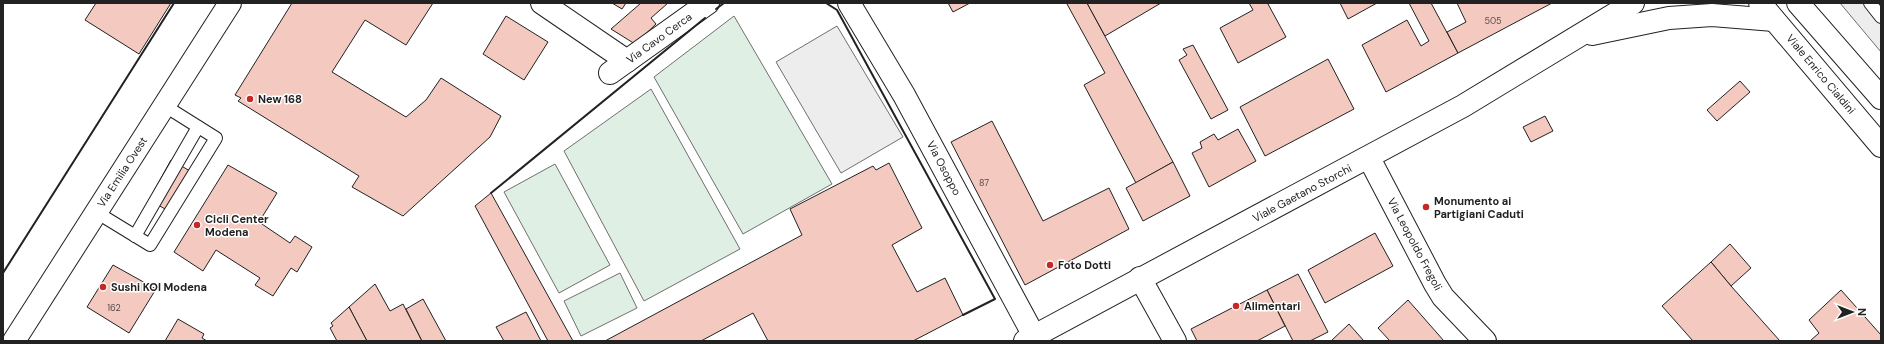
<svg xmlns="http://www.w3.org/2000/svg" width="1884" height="344" viewBox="0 0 1884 344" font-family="'DM Sans',sans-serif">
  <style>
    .pitch { fill: #e0efe3; stroke: #6f6f6f }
    .parking { fill: #ededed; stroke: #6f6f6f }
    .building { fill: #f3c9c0; stroke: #222 }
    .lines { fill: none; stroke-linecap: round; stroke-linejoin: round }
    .service-casing { stroke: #222; stroke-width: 14 }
    .minor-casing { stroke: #222; stroke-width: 24 }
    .tertiary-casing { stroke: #222; stroke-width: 24 }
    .secondary-casing { stroke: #222; stroke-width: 24 }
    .service { stroke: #fff; stroke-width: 12 }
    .minor { stroke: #fff; stroke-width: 22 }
    .tertiary { stroke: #fff; stroke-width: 22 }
    .secondary { stroke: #fff; stroke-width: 22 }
    .wall { stroke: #222; stroke-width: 2 }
    .poi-dot { fill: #c62828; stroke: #fff; stroke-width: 1.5 }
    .labels { text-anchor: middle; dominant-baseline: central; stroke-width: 3; stroke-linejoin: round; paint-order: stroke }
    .number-label { font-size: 9px; fill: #564c4a }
    .street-label { font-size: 11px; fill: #222; stroke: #fff }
    .poi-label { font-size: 11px; font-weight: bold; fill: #222; stroke: #fff; text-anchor: start }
  </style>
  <rect width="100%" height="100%" fill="#fff"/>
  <g class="pitch">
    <polygon points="734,16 832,184 743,234 654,77"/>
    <polygon points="651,89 740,249 644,301 564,151"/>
    <polygon points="555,164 610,265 559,293 504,192"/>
    <polygon points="620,273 637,308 581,336 564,301"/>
  </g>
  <g class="parking">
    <polygon points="1840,3 1881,3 1881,52"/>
    <polygon points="837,26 903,137 841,173 776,62"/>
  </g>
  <g class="building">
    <polygon points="96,3 171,3 139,54 85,20"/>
    <polygon points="292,3 433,3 406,45 365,20 332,72 406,117 426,100 441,78 501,116 490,137 403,216 352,187 359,176 238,101 241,98 235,95"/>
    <polygon points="612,3 626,3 622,9"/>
    <polygon points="641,3 668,3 651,18 656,24 635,44 611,29"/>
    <polygon points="948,3 970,3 953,12"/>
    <polygon points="1069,3 1087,3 1173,162 1136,183 1084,85 1105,73 1067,4"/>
    <polygon points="1087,3 1161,3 1105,36"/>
    <polygon points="1249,3 1270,3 1268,4 1286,37 1238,63 1220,28 1253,10"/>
    <polygon points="1340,3 1377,3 1348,19"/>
    <polygon points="1409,3 1431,3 1458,53 1386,92 1362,45 1407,20 1421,46 1429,41"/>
    <polygon points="1457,3 1552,3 1458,53 1447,32 1466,22"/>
    <polygon points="506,16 548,42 524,80 483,54"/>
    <polygon points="1193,45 1228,110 1211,119 1179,60 1187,55 1183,49"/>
    <polygon points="1328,59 1354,109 1265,156 1240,107"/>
    <polygon points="1740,81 1750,92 1717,121 1707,110"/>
    <polygon points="1545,116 1553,131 1531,142 1523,127"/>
    <polygon points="992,121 1043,221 1109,188 1129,229 1025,285 951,142"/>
    <polygon points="1238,129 1256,161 1209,187 1192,153 1202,148 1200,142 1214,134 1218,140"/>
    <polygon points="171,160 197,175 174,214 149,200"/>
    <polygon points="1173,162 1190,196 1143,221 1126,188"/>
    <polygon points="889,163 922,228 892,245 917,292 945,278 963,315 913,341 768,341 753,313 701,341 605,341 802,235 790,209 873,166 876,170"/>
    <polygon points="228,165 277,193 259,222 290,243 295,236 312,247 297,272 291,268 273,296 255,285 260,278 216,250 203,271 174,252"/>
    <polygon points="491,193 547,294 573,341 548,341 475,206"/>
    <polygon points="1375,233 1393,266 1325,303 1308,270"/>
    <polygon points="1730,244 1751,268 1731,286 1711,262"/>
    <polygon points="1711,262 1731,286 1780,341 1693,341 1662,306"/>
    <polygon points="113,265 156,289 129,333 87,307"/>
    <polygon points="1298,274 1328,332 1310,341 1293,341 1267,290"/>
    <polygon points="375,284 390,311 403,304 422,341 367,341 349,307"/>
    <polygon points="1267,290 1285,326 1257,341 1197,341 1191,329"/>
    <polygon points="1841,290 1881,335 1881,341 1810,341 1819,333 1809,320"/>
    <polygon points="423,299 446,341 422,341 406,309"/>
    <polygon points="1408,300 1444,341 1390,341 1378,328"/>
    <polygon points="349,307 359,326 367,341 337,341 330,328 333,326 331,323"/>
    <polygon points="526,312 541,341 504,341 496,327"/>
    <polygon points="178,319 204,334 202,338 207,341 165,341"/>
    <polygon points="1349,324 1364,341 1331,341"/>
  </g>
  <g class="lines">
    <defs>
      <g id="service">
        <polyline points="1870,3 1881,17"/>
        <polyline points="96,212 150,245 216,138 165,106"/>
        <polyline points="135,236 198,127"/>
      </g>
      <g id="minor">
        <polyline points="542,3 627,61"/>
        <polyline points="849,3 904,95 1034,336"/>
        <polyline points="610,73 708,3"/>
        <polyline points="1369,158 1435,284 1443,297 1485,341"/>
        <polyline points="1140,278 1175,341"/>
      </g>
      <g id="tertiary">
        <polyline points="1592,34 1669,18 1712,15 1774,20"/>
        <polyline points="14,341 230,3"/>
        <polyline points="1025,341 1463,106 1633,3"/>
      </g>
      <g id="secondary">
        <polyline points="1760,3 1881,146"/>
        <polyline points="1798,3 1881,98"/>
      </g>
    </defs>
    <use href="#service" class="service-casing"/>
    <use href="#minor" class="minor-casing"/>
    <use href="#tertiary" class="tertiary-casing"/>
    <use href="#secondary" class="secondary-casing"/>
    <use href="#service" class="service"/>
    <use href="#minor" class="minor"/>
    <use href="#tertiary" class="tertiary"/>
    <use href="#secondary" class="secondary"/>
    <g class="wall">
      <polyline points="826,3 837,10 995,299 963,315"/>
      <polyline points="716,9 724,3"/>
      <polyline points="491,193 705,18"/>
      <polyline points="3,273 174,3"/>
    </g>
  </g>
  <g class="poi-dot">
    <circle cx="250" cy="99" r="4"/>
    <circle cx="1426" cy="207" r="4"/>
    <circle cx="197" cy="225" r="4"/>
    <circle cx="1050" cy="265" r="4"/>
    <circle cx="103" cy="287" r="4"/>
    <circle cx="1236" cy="306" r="4"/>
  </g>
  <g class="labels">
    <g class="number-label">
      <text x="1493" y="21">505</text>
      <text x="984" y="183">87</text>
      <text x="114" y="308">162</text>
    </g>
    <g class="street-label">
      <text transform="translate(659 38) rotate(-36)">Via Cavo Cerca</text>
      <text transform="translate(1821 74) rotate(50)">Viale Enrico Cialdini</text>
      <text transform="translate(944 168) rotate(62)">Via Osoppo</text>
      <text transform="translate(122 172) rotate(-57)">Via Emilia Ovest</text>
      <text transform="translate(1302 193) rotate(-28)">Viale Gaetano Storchi</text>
      <text transform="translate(1415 244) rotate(62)">Via Leopoldo Fregoli</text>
    </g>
    <g class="poi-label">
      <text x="258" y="99">New 168</text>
      <text x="1434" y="201">Monumento ai<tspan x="1434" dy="13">Partigiani Caduti</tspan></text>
      <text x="205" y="219">Cicli Center<tspan x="205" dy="13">Modena</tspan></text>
      <text x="1058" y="265">Foto Dotti</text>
      <text x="111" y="287">Sushi KOI Modena</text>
      <text x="1244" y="306">Alimentari</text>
    </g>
  </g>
  <rect width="1884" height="344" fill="none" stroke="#222222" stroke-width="8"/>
  <g transform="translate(1852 312) rotate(90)" stroke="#ffffff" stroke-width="3" paint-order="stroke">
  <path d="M0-3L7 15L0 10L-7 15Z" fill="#222222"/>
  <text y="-6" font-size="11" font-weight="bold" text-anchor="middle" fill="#222222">N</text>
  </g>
</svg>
